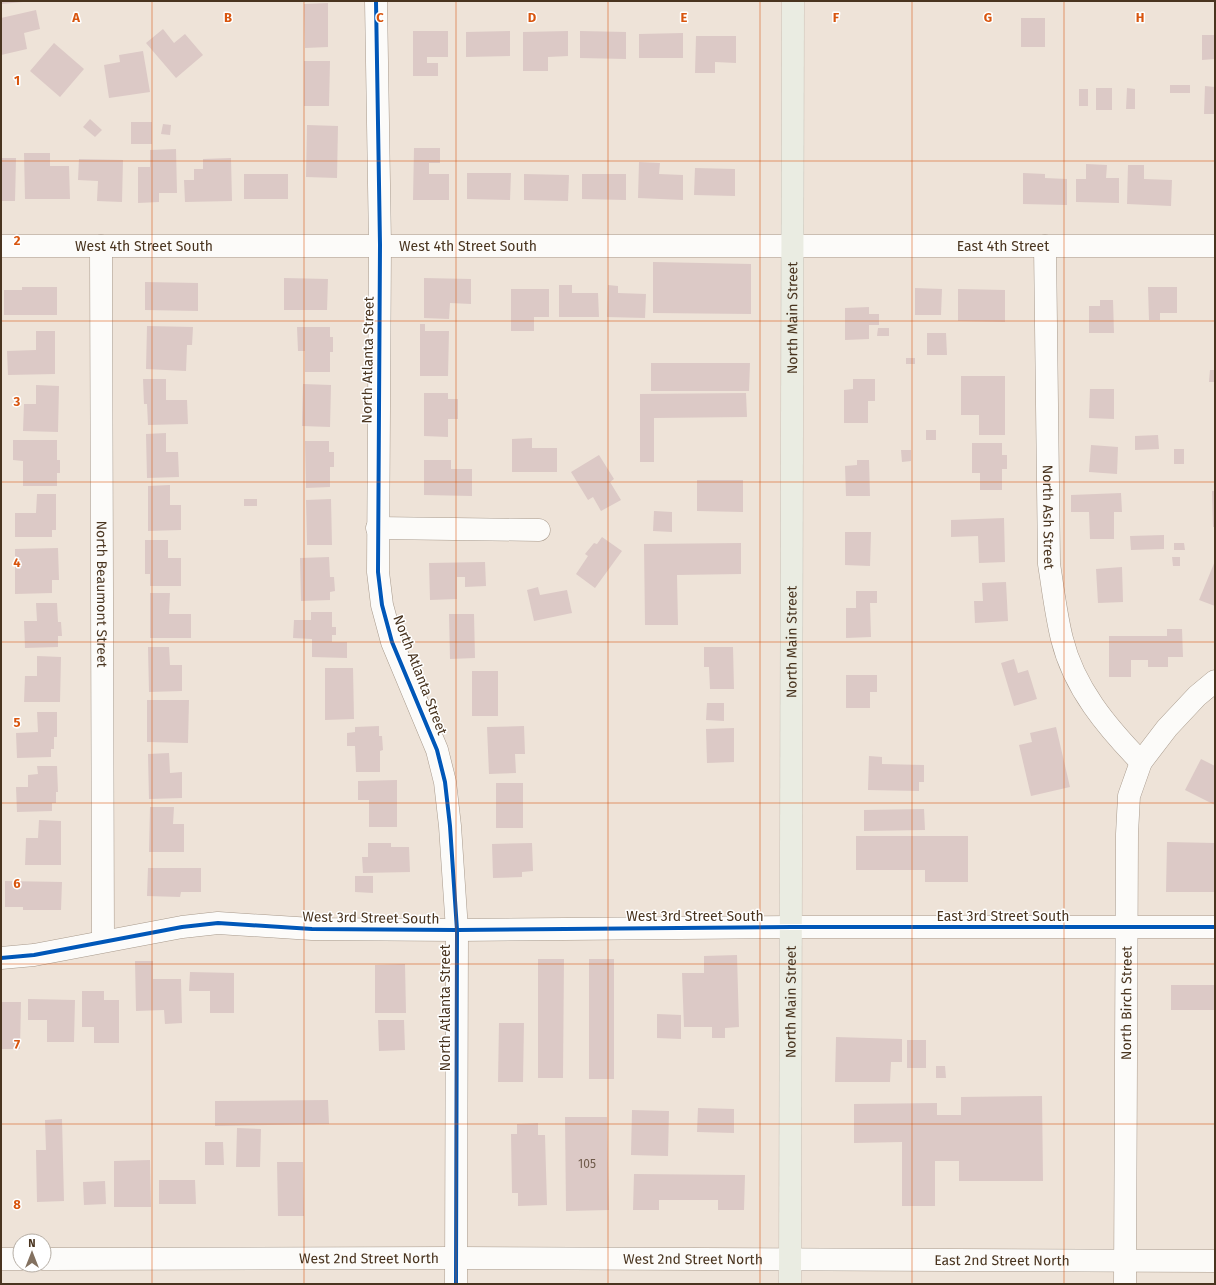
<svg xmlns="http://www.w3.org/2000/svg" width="1216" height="1285" viewBox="0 0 1216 1285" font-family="'Fira Sans',sans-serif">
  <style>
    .building { fill: #dcc9c6 }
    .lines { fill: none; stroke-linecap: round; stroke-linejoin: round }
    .minor-casing { stroke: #a89a8c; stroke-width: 23 }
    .major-casing { stroke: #cac1b7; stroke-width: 23 }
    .minor { stroke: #fcfbf9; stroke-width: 22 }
    .major { stroke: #eaece2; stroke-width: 22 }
    .cycleway-casing { stroke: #fff; stroke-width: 6 }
    .cycleway { stroke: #0057b8; stroke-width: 4 }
    .grid { fill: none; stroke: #d8550e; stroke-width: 1; stroke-opacity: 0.55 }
    .labels { text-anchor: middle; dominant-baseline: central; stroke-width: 3; stroke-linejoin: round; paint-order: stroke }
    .number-label { font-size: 12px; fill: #6e5949 }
    .street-label { font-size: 14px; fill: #49341f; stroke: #fff }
    .grid-label { font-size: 13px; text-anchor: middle; font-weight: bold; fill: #d8550e; stroke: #fff; stroke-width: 3; stroke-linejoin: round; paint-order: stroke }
  </style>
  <rect width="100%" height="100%" fill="#eee3d8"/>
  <g class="building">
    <polygon points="1,1 23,1 23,2 1,4"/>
    <polygon points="328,3 328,47 305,48 304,4"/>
    <polygon points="36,10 40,29 24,33 27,49 1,55 1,18"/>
    <rect x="1021" y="18" width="24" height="29"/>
    <polygon points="163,29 174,43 185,34 203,55 176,78 146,43"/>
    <polygon points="413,31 448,31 448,57 427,57 427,63 438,63 438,76 413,76"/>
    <polygon points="510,31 510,56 466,57 466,32"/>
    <polygon points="568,31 568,56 548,57 548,71 523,71 523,32"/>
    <polygon points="580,31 626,32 626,59 580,58"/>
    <polygon points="683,33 683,58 639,58 639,34"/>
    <polygon points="1202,35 1215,35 1215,59 1202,60"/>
    <polygon points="696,36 736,36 736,63 715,62 715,73 695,73"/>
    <polygon points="54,43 84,69 60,97 30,71"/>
    <polygon points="143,51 150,92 109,98 104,65 120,62 119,55"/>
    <polygon points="304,61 330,61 329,106 304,106"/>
    <rect x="1170" y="85" width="20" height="8"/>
    <polygon points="1205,86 1215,87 1215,114 1204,114"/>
    <rect x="1096" y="88" width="16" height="22"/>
    <polygon points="1127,88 1135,89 1135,109 1126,109"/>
    <rect x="1079" y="89" width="9" height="17"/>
    <polygon points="90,119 102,130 95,137 83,127"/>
    <rect x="131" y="122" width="21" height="22"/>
    <polygon points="163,124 171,125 170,135 161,134"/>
    <polygon points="307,125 338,126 337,178 306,177"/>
    <polygon points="414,148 440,148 440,163 429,163 429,174 449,174 449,200 413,200"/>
    <polygon points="176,149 177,193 159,193 159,202 138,203 138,167 150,167 150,150"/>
    <polygon points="24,153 50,153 50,166 69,166 70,199 25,199"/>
    <polygon points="1,158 16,158 15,201 1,201"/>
    <polygon points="231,158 232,201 185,202 184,180 194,180 194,169 203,169 203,159"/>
    <polygon points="79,159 123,160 122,202 97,201 98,181 78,180"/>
    <polygon points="639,162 660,163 659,174 683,175 683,200 638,198"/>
    <polygon points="1086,164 1107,165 1106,178 1119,178 1119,203 1076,202 1076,179 1086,179"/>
    <polygon points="1128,165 1144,165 1144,179 1172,180 1171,206 1127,204"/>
    <polygon points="695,168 735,169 735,196 694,195"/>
    <polygon points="467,173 511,173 510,200 467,199"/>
    <polygon points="1023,173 1045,174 1045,178 1067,179 1067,205 1023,204"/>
    <rect x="244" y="174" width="44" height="25"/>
    <polygon points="524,174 569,175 568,201 524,200"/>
    <polygon points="582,174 626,174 626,200 582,199"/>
    <polygon points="653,262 751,264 751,314 653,313"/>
    <polygon points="284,278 328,279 327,310 284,310"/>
    <polygon points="424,278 471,279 471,304 450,303 449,319 424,318"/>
    <polygon points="145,282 198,283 198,311 145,310"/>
    <polygon points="559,285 572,285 572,293 598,293 599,317 559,317"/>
    <polygon points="608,285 618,286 618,293 646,294 645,318 607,317"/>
    <polygon points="22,287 57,287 57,315 4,315 4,290 22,290"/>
    <polygon points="1148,287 1177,287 1177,313 1160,313 1160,320 1149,320"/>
    <polygon points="915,288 942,289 941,315 915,315"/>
    <polygon points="511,289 549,289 549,317 534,317 534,331 511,331"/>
    <polygon points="958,289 1005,290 1005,322 958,321"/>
    <polygon points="1100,300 1113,300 1114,333 1089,333 1089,306 1100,306"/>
    <polygon points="869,307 869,314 879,314 879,325 869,325 869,339 845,340 845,308"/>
    <polygon points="420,324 425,324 425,331 449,331 448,376 420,376"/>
    <polygon points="147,326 193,327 192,345 187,345 186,371 146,369"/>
    <polygon points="297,327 330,327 330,337 333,337 333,352 330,352 330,372 305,372 305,351 298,351"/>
    <polygon points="878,328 889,328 889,336 877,336"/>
    <polygon points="36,331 55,331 55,374 8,375 7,351 36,350"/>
    <polygon points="927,333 946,333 947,355 927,355"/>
    <rect x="906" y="358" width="9" height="6"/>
    <polygon points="651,363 750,363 749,391 651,391"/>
    <polygon points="1210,370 1215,370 1215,382 1209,382"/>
    <polygon points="961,376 1005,376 1005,435 979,435 979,415 961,415"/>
    <polygon points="143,379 166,379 166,400 187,400 188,424 148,425 147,404 144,404"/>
    <polygon points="853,379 875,379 875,401 868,401 868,423 844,423 844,390 853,389"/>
    <polygon points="303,384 331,385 330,427 302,426"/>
    <polygon points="36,385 59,386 58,432 23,431 24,404 36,404"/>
    <polygon points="1090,389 1114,389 1114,419 1089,418"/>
    <polygon points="424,393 448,393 448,399 458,399 458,419 448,419 448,437 424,436"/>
    <polygon points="746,393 747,417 654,418 654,462 640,462 640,394"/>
    <rect x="926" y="430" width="10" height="10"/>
    <polygon points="166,433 166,452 178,452 179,477 147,478 146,434"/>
    <polygon points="1158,435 1159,449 1135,450 1135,436"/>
    <polygon points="532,438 532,448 557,448 557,472 512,472 512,439"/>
    <polygon points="13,440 57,440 57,460 60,460 60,473 57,473 57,486 23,486 23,461 13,460"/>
    <polygon points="305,441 329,441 329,452 334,452 334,467 330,467 330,487 306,488"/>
    <polygon points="972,443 1002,443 1002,455 1007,455 1007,469 1002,469 1002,490 980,490 980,473 972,473"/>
    <polygon points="1091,445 1118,447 1117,474 1089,472"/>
    <rect x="1174" y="449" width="10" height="15"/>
    <polygon points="901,450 911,450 911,461 902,462"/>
    <polygon points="599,455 614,479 610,482 621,500 601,511 593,497 588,500 571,472"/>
    <polygon points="424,460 451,460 451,469 472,469 472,496 424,495"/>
    <polygon points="857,460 869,460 870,496 846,496 845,466 857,465"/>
    <polygon points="697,480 743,480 743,512 697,511"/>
    <polygon points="170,485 170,505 181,505 181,530 148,531 148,486"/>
    <polygon points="1212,491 1215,491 1215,527 1213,527"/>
    <polygon points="1121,493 1122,512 1114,512 1114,539 1090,539 1089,512 1071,512 1071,495"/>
    <polygon points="37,494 56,494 56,530 52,530 52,537 15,537 15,513 36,513"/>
    <rect x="244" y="499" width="13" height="7"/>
    <polygon points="331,499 332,545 307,545 306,500"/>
    <polygon points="654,511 672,512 672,532 653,531"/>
    <polygon points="1004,518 1005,562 979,563 978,536 951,537 951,520"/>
    <polygon points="845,532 871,532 870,566 845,565"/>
    <polygon points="1164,535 1164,549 1131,550 1130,536"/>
    <polygon points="602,537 622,551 595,588 576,574 588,556 585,554 594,543 597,544"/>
    <polygon points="145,540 168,540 168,558 181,558 181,586 150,586 150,574 145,574"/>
    <polygon points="741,543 741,574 677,575 678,625 645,625 644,544"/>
    <polygon points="1174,543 1184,543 1185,550 1174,550"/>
    <polygon points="58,548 59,580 52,580 52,593 15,594 15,549"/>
    <polygon points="329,557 330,577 334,577 335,591 330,592 330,600 301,601 300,558"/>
    <polygon points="1172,557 1180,557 1180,566 1173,566"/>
    <polygon points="1215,561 1215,606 1199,600"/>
    <polygon points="485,562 486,586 465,587 465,577 457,577 457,599 430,600 429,563"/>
    <polygon points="1122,567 1123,602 1098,603 1096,569"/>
    <polygon points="1006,582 1008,621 975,623 974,601 983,601 982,583"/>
    <polygon points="538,587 540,595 567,590 572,613 534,621 527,590"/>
    <polygon points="856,591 877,591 877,603 870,603 871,637 846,638 846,608 856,608"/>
    <polygon points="150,593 170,593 169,614 191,614 191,638 150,638"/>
    <polygon points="36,603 57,603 58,622 61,622 62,636 58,636 58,647 25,648 24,621 37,621"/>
    <polygon points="311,612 332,612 332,627 336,627 336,635 332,635 332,642 347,642 347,658 312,657 312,639 293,638 294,620 311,620"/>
    <polygon points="449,614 474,614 475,658 450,659"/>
    <polygon points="1167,629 1182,629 1183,657 1168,657 1168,667 1148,667 1148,660 1131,660 1131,677 1109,677 1109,636 1167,636"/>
    <polygon points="148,647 169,647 170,665 182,665 182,691 149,692"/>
    <polygon points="704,647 733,647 734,689 710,689 709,667 704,667"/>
    <polygon points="37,656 61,657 60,702 24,702 25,676 37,676"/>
    <polygon points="1014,659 1018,673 1028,670 1037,699 1014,706 1001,663"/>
    <polygon points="325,668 353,668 354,719 325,720"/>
    <rect x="472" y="671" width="26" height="45"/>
    <polygon points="846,675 877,675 877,692 870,692 870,708 846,708"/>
    <polygon points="147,700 189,700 188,743 147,742"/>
    <polygon points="707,703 724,703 724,721 706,720"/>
    <polygon points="37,712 57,712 57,737 54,737 54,749 51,749 51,757 17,758 16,733 38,732"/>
    <polygon points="379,726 379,736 382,736 383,750 380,751 380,772 356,772 355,746 347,746 347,733 355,732 355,727"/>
    <polygon points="524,726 525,754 515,754 516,773 489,774 487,727"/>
    <polygon points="1056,727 1070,787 1031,796 1019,745 1032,742 1030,733"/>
    <polygon points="734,728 734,762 707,763 706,729"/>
    <polygon points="169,753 170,773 182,772 182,798 149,799 148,754"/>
    <polygon points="869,756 882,757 882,764 924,765 924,782 919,782 919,791 868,790"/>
    <polygon points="1201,759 1215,766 1215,805 1185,790"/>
    <polygon points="37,766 57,766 58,792 56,792 56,803 52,803 52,811 17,812 16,787 28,787 28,775 38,774"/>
    <polygon points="397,780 397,827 369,827 369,800 358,800 358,781"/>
    <rect x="496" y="783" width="27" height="45"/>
    <polygon points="150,807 174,807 173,824 184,824 184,852 149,852"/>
    <polygon points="924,809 925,830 864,831 864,810"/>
    <polygon points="39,820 61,821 61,865 25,865 26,838 38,838"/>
    <polygon points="856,836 968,836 968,882 925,882 925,870 856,870"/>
    <polygon points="1167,842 1215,843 1215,892 1166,892"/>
    <polygon points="368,843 391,843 391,847 409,847 410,872 363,873 362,857 368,857"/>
    <polygon points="532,843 533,871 522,872 522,877 493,878 492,844"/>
    <polygon points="148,868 201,868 201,892 181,892 180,897 147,896"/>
    <polygon points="355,876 373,876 373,893 355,892"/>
    <polygon points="5,881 62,882 61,910 23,910 23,907 5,907"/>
    <polygon points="737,955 739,1027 725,1028 725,1038 712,1038 712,1027 684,1027 682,973 704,973 704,956"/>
    <polygon points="538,959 564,959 563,1078 538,1078"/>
    <rect x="589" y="959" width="25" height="120"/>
    <polygon points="135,961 153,961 153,979 181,979 182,1023 165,1024 164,1010 136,1011"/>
    <polygon points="405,964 406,1013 375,1013 375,965"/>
    <polygon points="190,972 234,973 234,1013 210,1013 210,991 189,991"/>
    <rect x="1171" y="985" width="44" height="25"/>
    <polygon points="82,991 104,991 104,1000 119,1000 119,1043 94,1043 94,1027 82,1027"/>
    <polygon points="28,999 75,1000 74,1042 47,1042 47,1020 28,1020"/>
    <polygon points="1,1002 21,1002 20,1049 1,1049"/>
    <polygon points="657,1014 681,1015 681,1039 657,1038"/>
    <polygon points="378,1020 404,1020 405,1050 379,1051"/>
    <polygon points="499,1023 524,1023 523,1082 498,1082"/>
    <polygon points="836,1037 902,1039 902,1062 891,1062 890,1082 835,1082"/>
    <rect x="907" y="1040" width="19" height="28"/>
    <polygon points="936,1066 945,1066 946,1078 936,1078"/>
    <polygon points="1042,1096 1043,1181 959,1181 959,1161 935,1161 935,1206 902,1206 902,1142 854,1143 854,1104 937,1103 937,1115 961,1115 961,1097"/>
    <polygon points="328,1100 329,1124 215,1126 215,1101"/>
    <polygon points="698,1108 734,1109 734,1133 697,1132"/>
    <polygon points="632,1110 669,1111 668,1156 631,1155"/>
    <polygon points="565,1117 607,1117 609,1210 566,1211"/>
    <polygon points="62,1119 64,1201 37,1202 36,1150 46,1150 45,1120"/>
    <polygon points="538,1123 538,1135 545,1135 547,1205 518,1206 518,1193 512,1193 511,1134 517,1134 517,1124"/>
    <polygon points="237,1128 261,1129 260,1167 236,1167"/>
    <polygon points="205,1142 223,1142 224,1165 205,1165"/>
    <polygon points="150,1160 151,1207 114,1207 114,1161"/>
    <polygon points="277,1162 303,1162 304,1216 278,1216"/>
    <polygon points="634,1174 745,1175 744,1210 718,1210 718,1200 659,1200 659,1210 633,1210"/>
    <polygon points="159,1180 195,1180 196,1204 159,1204"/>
    <polygon points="105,1181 106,1204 84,1205 83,1182"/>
  </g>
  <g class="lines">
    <defs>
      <g id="minor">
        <polyline points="376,1 380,245 378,572 382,605 392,642 437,750 445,782 450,826 457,930 456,1284"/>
        <path id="s1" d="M1,246H1215"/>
        <path id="s2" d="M101,246L103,941"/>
        <path id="s3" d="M1045,246L1049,564C1053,589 1056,615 1062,639C1074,688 1107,727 1141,762"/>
        <polyline points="377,528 539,530"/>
        <polyline points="1,958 34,955 182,927 218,923 312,929 457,930 792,927 1215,927"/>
        <polyline points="1,1259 20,1259"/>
        <path id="s4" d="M44,1259L456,1258L1215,1261"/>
        <path id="s5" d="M1125,1284L1127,834L1129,796L1141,762L1167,728L1197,696L1215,681"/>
      </g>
      <g id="major">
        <path id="s6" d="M790,1284L793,1"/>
      </g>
    </defs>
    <use href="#minor" class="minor-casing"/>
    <use href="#major" class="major-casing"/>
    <use href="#minor" class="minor"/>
    <use href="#major" class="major"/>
    <defs>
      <g id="cycleway">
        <polyline points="376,1 380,245 378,572 382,605 392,642 437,750 445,782 450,826 457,930 456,1284"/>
        <polyline points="1,958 34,955 182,927 218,923 312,929 457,930 792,927 1215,927"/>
      </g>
    </defs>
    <use href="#cycleway" class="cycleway-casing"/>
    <use href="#cycleway" class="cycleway"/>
  </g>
  <path class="grid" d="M152,1V1284M304,1V1284M456,1V1284M608,1V1284M760,1V1284M912,1V1284M1064,1V1284M1,161H1215M1,321H1215M1,482H1215M1,642H1215M1,803H1215M1,964H1215M1,1124H1215"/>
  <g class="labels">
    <g class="number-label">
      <text x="587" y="1164">105</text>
    </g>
    <g class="street-label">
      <text stroke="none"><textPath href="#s1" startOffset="467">West 4th Street South</textPath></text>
      <text stroke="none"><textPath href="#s1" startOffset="143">West 4th Street South</textPath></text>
      <text stroke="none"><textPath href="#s1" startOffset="1002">East 4th Street</textPath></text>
      <text stroke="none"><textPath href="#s6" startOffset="966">North Main Street</textPath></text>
      <text transform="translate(368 360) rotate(-89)">North Atlanta Street</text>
      <text stroke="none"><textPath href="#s3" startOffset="271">North Ash Street</textPath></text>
      <text stroke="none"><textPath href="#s2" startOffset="348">North Beaumont Street</textPath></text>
      <text stroke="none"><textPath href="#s6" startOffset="642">North Main Street</textPath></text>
      <text transform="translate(420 675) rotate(69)">North Atlanta Street</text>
      <text x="695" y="916">West 3rd Street South</text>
      <text x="1003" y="916">East 3rd Street South</text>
      <text transform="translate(371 918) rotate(1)">West 3rd Street South</text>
      <text stroke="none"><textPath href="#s6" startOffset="282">North Main Street</textPath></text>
      <text stroke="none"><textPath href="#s5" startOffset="281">North Birch Street</textPath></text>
      <text transform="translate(445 1008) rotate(-90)">North Atlanta Street</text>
      <text stroke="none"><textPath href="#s4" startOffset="325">West 2nd Street North</textPath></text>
      <text stroke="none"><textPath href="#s4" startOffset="649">West 2nd Street North</textPath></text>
      <text stroke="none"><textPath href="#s4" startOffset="958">East 2nd Street North</textPath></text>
    </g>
  </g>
  <g class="grid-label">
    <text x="76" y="22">A</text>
    <text x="228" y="22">B</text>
    <text x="380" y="22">C</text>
    <text x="532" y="22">D</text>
    <text x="684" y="22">E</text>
    <text x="836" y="22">F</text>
    <text x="988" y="22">G</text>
    <text x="1140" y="22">H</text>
    <text x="17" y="85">1</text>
    <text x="17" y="245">2</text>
    <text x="17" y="406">3</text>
    <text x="17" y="567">4</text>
    <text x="17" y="727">5</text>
    <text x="17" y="888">6</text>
    <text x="17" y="1049">7</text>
    <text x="17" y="1209">8</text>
  </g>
  <rect width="1216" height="1285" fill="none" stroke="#49341f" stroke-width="4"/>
  <g transform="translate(32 1253)"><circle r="19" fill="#ffffff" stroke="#b6aea5"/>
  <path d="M0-3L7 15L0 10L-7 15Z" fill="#837160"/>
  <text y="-6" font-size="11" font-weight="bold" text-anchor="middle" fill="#49341f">N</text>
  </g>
</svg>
